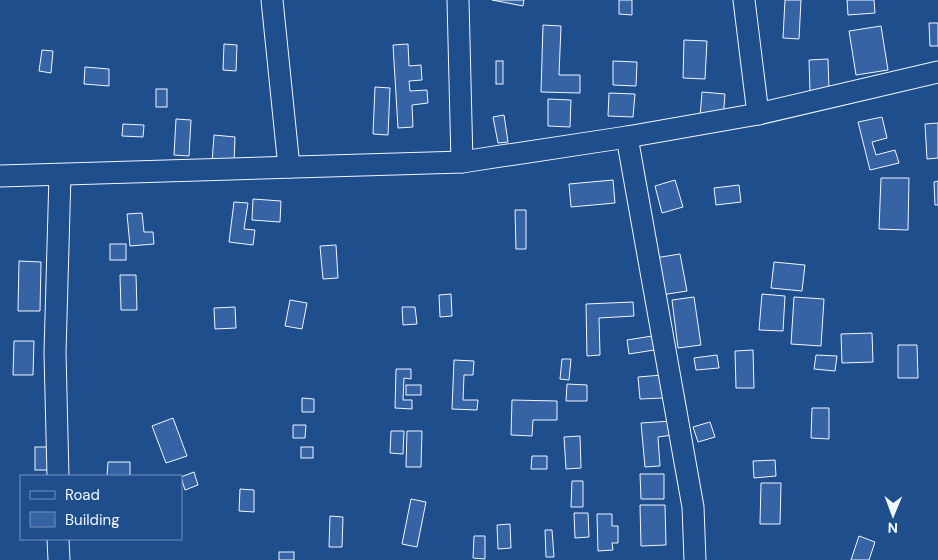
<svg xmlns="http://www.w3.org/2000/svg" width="938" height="560" viewBox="0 0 938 560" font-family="'DM Sans',sans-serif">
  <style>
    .building { fill: #3563a3; stroke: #f2f6ff }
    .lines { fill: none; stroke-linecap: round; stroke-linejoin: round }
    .street-casing { stroke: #f2f6ff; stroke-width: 23 }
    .street { stroke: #1f4e8c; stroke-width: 21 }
  </style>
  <rect width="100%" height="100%" fill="#1f4e8c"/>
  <g class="building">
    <polygon points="492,0 524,0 523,6"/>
    <polygon points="619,0 632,0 632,15 619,14"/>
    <polygon points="785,0 801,0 799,39 783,38"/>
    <polygon points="847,0 874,0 875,13 848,15"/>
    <polygon points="929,23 938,23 938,46 930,46"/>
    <polygon points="543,25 561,26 559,75 580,75 580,93 541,92"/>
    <polygon points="881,26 888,70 856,75 849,31"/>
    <polygon points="684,40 707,41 705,79 683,78"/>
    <polygon points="224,44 237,45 236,71 223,70"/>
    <polygon points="408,44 409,66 421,65 422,80 409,81 410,91 427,90 428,103 412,105 413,127 398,128 393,45"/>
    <polygon points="42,50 53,51 51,73 39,71"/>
    <polygon points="828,59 829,90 810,91 809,60"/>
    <rect x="496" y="61" width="7" height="23"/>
    <polygon points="613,61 637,62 636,86 613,85"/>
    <polygon points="85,67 109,69 109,86 84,84"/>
    <polygon points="375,87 390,88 388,135 373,134"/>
    <rect x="156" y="89" width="11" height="18"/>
    <polygon points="702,92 725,94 723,119 700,117"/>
    <polygon points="609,93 635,94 633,117 608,116"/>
    <polygon points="548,99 571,100 570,127 548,126"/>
    <polygon points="504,115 508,142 498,143 493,117"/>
    <polygon points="882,117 887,138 872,142 876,155 895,150 899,163 870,170 858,122"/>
    <polygon points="176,119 191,120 189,156 174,155"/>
    <polygon points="938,123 938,158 927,159 925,124"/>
    <polygon points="123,124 144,125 143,137 122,136"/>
    <polygon points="214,135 235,137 234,164 212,163"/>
    <polygon points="881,178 909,178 908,230 879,229"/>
    <polygon points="613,180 615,203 571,207 569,184"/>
    <polygon points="675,180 683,207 662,213 655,186"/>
    <polygon points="938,181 938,205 935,205 934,182"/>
    <polygon points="739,185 741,202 716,205 714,188"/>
    <polygon points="253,199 281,201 280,222 252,220"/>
    <polygon points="234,202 248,203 244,229 255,230 253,245 229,242"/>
    <polygon points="515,210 526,210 526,249 516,249"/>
    <polygon points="142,213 144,232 153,232 154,244 130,246 127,214"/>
    <rect x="110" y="244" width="16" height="16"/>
    <polygon points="336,245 338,278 323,279 320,246"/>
    <polygon points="680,254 687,291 661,295 655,258"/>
    <polygon points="19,261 41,262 40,311 18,311"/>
    <polygon points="774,262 805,265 802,291 771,288"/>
    <polygon points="120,275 136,275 137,310 121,310"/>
    <polygon points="451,294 452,316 440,317 439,295"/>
    <polygon points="762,294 785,296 783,331 759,330"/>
    <polygon points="694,297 701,345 678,348 672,300"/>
    <polygon points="794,297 824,299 821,346 791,344"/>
    <polygon points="290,300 307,303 302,329 285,326"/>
    <polygon points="633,302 634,316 599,318 600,355 587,356 586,304"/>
    <polygon points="235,307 236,328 215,329 214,308"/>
    <polygon points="402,307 415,307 417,324 403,325"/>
    <polygon points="872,333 873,362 842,363 841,334"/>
    <polygon points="652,336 654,350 629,354 627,340"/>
    <polygon points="14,341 34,341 33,375 13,375"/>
    <polygon points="898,345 917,345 918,378 898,378"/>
    <polygon points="753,350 754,388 736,388 735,351"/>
    <polygon points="717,355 719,368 696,370 694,358"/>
    <polygon points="816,355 837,356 835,371 814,369"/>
    <polygon points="562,359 571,359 569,380 560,379"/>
    <polygon points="454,360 474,361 473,375 464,375 463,400 478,400 477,410 452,409"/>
    <polygon points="396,369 411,369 411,379 404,378 403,400 412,400 412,409 395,408"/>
    <polygon points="662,375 663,398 640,399 638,377"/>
    <polygon points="567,384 587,385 587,401 566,401"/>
    <rect x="406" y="385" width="15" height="10"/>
    <polygon points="302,398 314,399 314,412 302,412"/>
    <polygon points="512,400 557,401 557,420 533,420 532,436 511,435"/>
    <polygon points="812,408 829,408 829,439 811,438"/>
    <polygon points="173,418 187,456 166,463 152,426"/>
    <polygon points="672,421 673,435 658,437 660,466 645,467 641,423"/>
    <polygon points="710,422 715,437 698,442 693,427"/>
    <polygon points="293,425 306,425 305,438 293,438"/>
    <polygon points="391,431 404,431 403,454 390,453"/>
    <polygon points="407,431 422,431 421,467 406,467"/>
    <polygon points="580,436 581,468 566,469 564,437"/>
    <rect x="35" y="447" width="19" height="23"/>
    <rect x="301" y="447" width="12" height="11"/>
    <polygon points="532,456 547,456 547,469 531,469"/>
    <polygon points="775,460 776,476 754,478 753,461"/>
    <polygon points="108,462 130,462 130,476 107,476"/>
    <polygon points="194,472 198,485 185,490 181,477"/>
    <polygon points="640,474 664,474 664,499 641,499"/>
    <polygon points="572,481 583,481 583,507 571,507"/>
    <polygon points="761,483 781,483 780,524 760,524"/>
    <polygon points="240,489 254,490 254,512 239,511"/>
    <polygon points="411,499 426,502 417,547 402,544"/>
    <polygon points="640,505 665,505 666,545 641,546"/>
    <polygon points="574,513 588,513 589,537 575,538"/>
    <polygon points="597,514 612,514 612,526 618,526 618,543 612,543 613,550 598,551"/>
    <polygon points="330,516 343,517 342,547 329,547"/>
    <polygon points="510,524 511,548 498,549 497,525"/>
    <polygon points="545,530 552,530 554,557 546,557"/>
    <polygon points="474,536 485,536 485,559 473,558"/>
    <polygon points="859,536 875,542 869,560 851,560"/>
    <rect x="279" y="552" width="15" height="8"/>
  </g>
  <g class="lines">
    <defs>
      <g id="street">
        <polyline points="272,0 289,167"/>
        <polyline points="458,0 462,162"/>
        <polyline points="744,0 758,114"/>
        <polyline points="627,137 693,507 695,560"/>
        <polyline points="0,176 462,162 627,137 758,114 938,72"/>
        <polyline points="58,476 55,353 60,175"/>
        <polyline points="58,539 59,560"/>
      </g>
    </defs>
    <use href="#street" class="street-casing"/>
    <use href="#street" class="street"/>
  </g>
  <rect x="20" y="475" width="162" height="65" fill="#1f4e8c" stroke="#7391ba"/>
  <rect x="30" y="491" width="25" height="8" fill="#1f4e8c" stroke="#7391ba"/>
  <text x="65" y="500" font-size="15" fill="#f2f6ff">Road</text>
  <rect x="30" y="512" width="25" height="15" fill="#3563a3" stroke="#7391ba"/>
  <text x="65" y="525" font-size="15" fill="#f2f6ff">Building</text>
  <g transform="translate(893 515) rotate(181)" stroke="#1f4e8c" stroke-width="4" paint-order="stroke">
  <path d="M0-4L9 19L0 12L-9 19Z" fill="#f2f6ff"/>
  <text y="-8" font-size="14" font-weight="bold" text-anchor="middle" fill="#f2f6ff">N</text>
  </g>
</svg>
